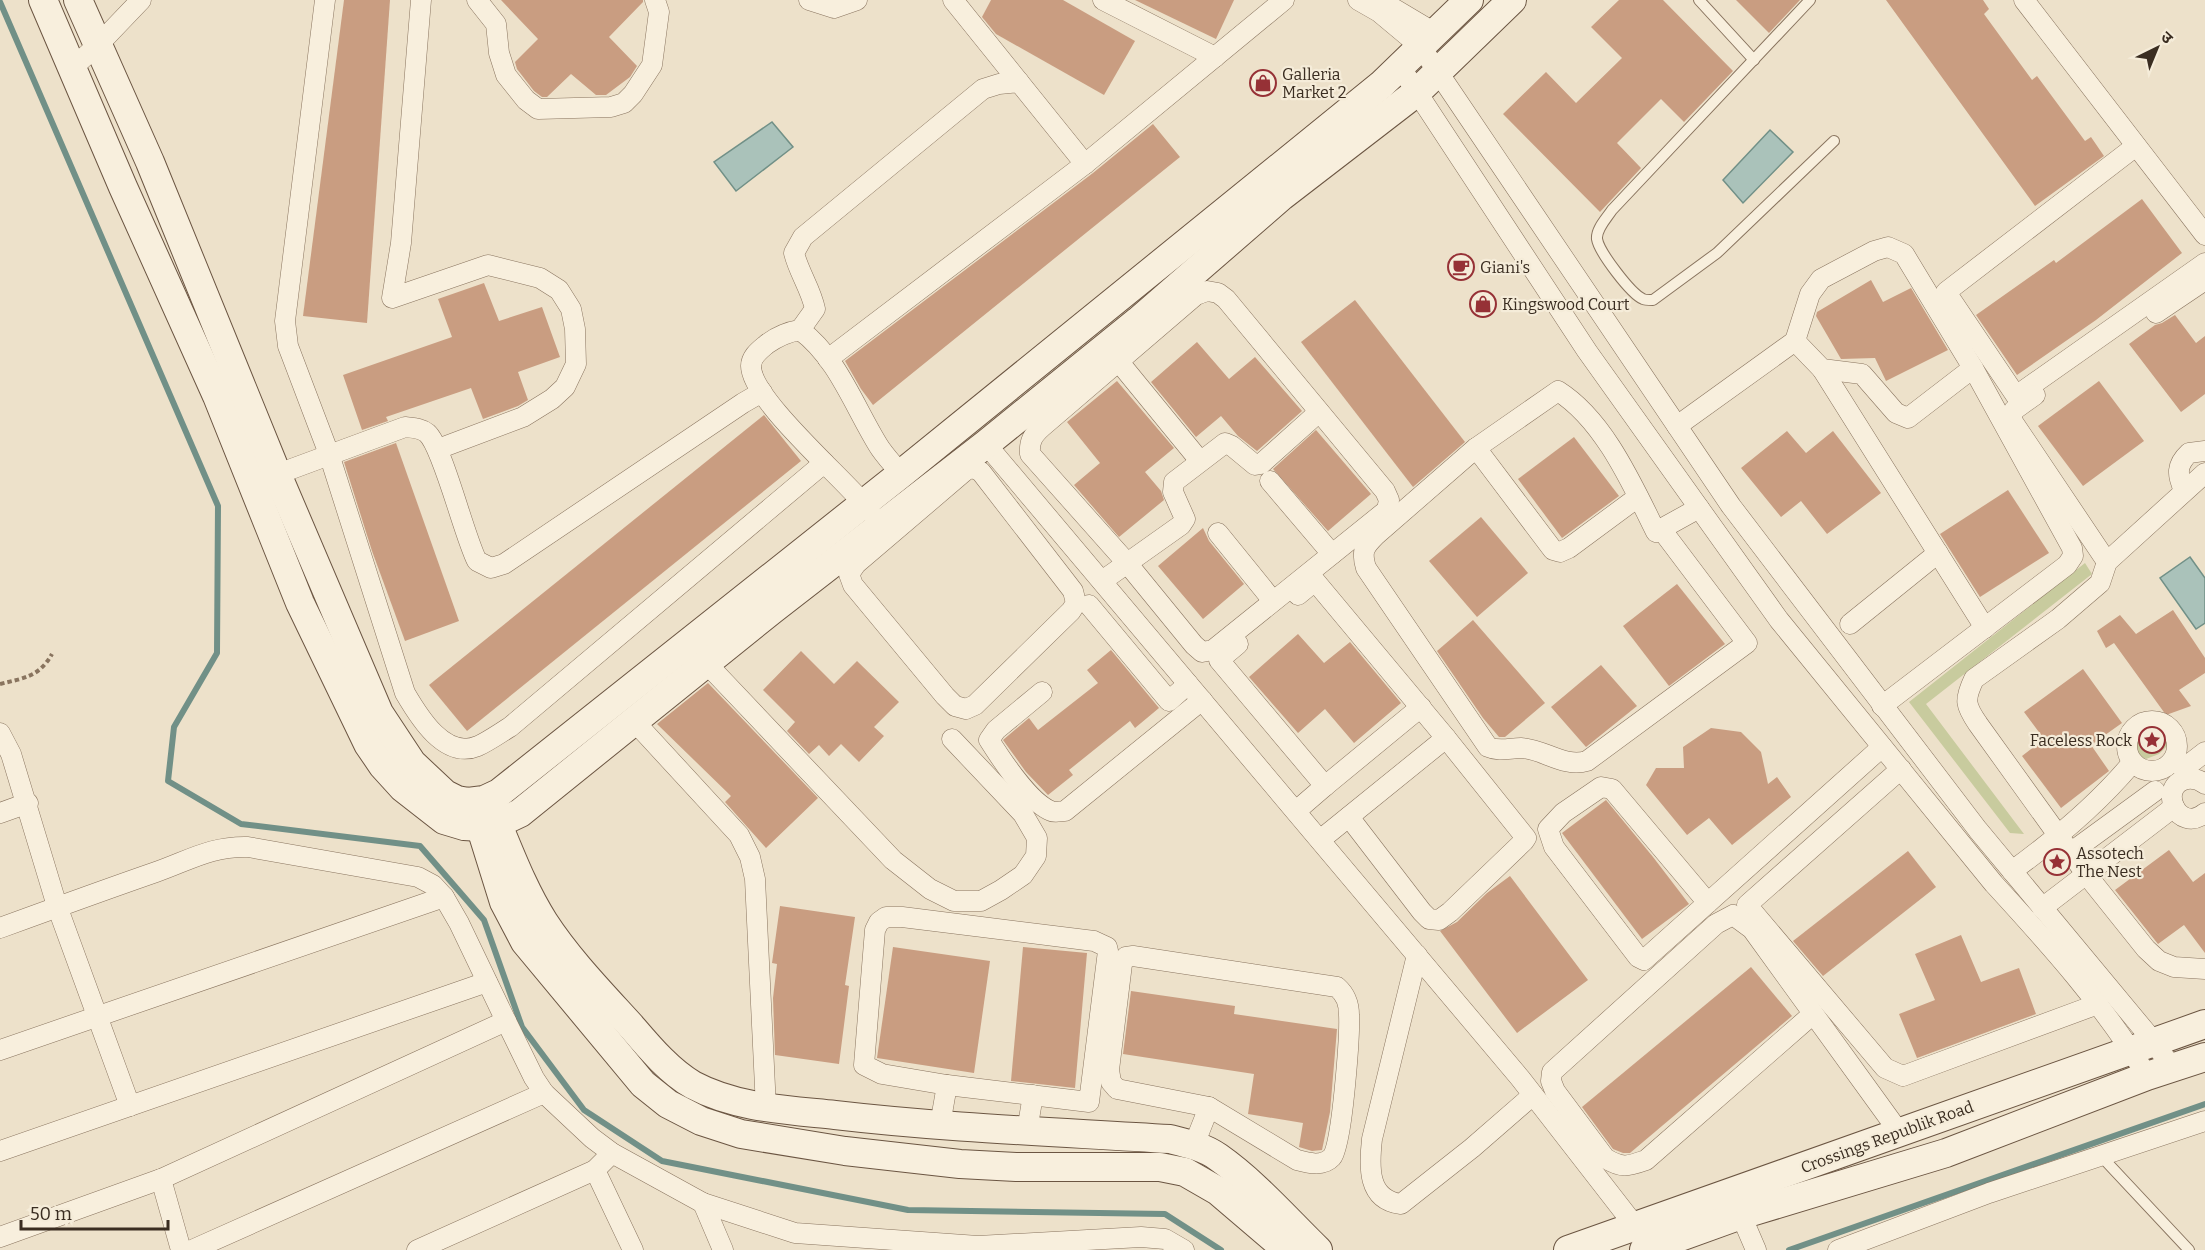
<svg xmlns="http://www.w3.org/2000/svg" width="2205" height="1250" viewBox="0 0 2205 1250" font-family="Bitter,'Noto Sans Devanagari',serif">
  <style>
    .green { fill: #c8cb9e }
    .water { fill: #aac2ba; stroke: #719087; stroke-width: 1.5 }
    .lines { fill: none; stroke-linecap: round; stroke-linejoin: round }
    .stream { stroke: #719087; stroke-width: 6 }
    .building { fill: #c99d81 }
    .lane-casing { stroke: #89745f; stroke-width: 12 }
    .street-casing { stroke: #89745f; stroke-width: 21 }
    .secondary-casing { stroke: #6b5542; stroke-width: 30 }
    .path { stroke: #89745f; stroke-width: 4; stroke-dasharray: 4.5 3; stroke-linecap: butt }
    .lane { stroke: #f8efdd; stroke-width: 10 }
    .street { stroke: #f8efdd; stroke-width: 20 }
    .secondary { stroke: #f8efdd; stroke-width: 28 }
    .labels { text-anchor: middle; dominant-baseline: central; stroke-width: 4.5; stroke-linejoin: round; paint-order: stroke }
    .poi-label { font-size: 16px; fill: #3a2d21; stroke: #f5ecd9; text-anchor: start }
    .street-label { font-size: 16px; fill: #3a2d21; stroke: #f5ecd9 }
  </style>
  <rect width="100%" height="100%" fill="#ede1ca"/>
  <g class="green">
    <polygon points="2085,563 2092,574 1926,704 2024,834 2010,833 1909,702"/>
    <polygon points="2154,725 2163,729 2172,741 2159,754 2146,759 2132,751 2130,741 2144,727"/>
  </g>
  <g class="water">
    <polygon points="772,122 793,147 736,191 714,162"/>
    <polygon points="1770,130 1793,152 1743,203 1723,180"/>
    <polygon points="2190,557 2205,578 2205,623 2196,629 2160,578"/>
  </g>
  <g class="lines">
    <g class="stream">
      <polyline points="0,2 218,506 217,653 174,727 168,781 241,824 420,846 484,920 522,1027 584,1110 662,1161 908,1210 1165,1214 1221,1250"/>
      <polyline points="1789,1250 2205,1104"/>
    </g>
  </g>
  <g class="building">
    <polygon points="344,0 390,0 367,323 303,316"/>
    <polygon points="501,0 643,0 643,2 609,37 637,66 630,77 606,95 596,95 571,74 547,97 542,97 534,91 517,69 515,62 538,39"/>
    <polygon points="991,0 1063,0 1135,41 1104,95 996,34 982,17"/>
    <polygon points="1135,0 1234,0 1216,39"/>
    <polygon points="1619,0 1663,0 1733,71 1684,122 1661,99 1617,143 1641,168 1600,212 1503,114 1546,72 1576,103 1622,58 1591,27"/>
    <polygon points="1736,0 1800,0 1769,33"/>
    <polygon points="1886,0 1983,0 1989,9 1984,14 2032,80 2037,76 2085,141 2091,137 2104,156 2035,206"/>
    <polygon points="1153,124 1180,157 873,405 861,389 845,361 1093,173"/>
    <polygon points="2142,199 2182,253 2096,320 2017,375 1976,315 2054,260 2056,263"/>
    <polygon points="1871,280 1883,302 1911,288 1948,350 1886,381 1875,358 1841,359 1816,316 1817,312"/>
    <polygon points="484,283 499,321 542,307 560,357 518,372 528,400 518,406 483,419 471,388 386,417 388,421 362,430 343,375 452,337 438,299"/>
    <polygon points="1355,300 1465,442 1413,487 1301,342"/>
    <polygon points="2175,315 2196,343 2205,336 2205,394 2181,412 2129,344 2155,325 2162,323"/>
    <polygon points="1197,342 1229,379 1255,357 1302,411 1257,451 1238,436 1221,416 1196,437 1151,382"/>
    <polygon points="1117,381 1174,448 1145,472 1161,491 1164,500 1119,537 1074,485 1100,463 1067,422"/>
    <polygon points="2099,381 2144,441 2083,486 2038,426"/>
    <polygon points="764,415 801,461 467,731 429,685"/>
    <polygon points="1316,430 1371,494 1328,531 1273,469"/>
    <polygon points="1787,431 1806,453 1833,431 1881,493 1827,534 1801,501 1781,517 1741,468"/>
    <polygon points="1574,437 1619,496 1562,538 1518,479"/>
    <polygon points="396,443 459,621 405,641 372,551 344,462"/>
    <polygon points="2008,490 2049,553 1980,597 1940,534"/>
    <polygon points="1481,517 1528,573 1477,617 1429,561"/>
    <polygon points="1203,528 1209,541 1244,584 1203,619 1158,566"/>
    <polygon points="1677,584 1725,644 1669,686 1623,626"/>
    <polygon points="2173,610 2205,658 2205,673 2179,690 2191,706 2166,715 2114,643 2106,648 2097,631 2120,615 2136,634"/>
    <polygon points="1473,620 1545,703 1505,737 1499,737 1483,718 1437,651"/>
    <polygon points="1298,634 1324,663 1350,642 1401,703 1354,743 1325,709 1298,733 1249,677"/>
    <polygon points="1111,650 1159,708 1135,728 1130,721 1069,770 1073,775 1048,795 1026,772 1003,740 1029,718 1038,730 1098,683 1087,670"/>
    <polygon points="801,651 834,684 857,661 899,702 874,727 884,736 859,762 841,744 829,756 819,745 809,754 787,731 795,722 763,690"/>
    <polygon points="1601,665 1637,706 1586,747 1551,707"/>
    <polygon points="2083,669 2122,723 2091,745 2109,771 2061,808 2022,756 2044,739 2024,712"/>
    <polygon points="708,683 818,798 766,848 725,802 731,796 657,724"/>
    <polygon points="1711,728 1741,732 1761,752 1768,784 1777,777 1791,797 1732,845 1709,818 1687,835 1646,785 1656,768 1684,768 1683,747"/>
    <polygon points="1606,800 1653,857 1689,904 1642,939 1562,833"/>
    <polygon points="2169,850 2193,882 2205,873 2205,953 2184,925 2158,944 2115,890"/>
    <polygon points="1908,851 1936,887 1823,976 1793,941"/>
    <polygon points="1510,876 1588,980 1517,1033 1440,931 1457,922 1487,893"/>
    <polygon points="780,906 855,917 845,985 849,986 839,1064 775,1055 773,998 777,964 772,963"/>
    <polygon points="1961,935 1981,982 2019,968 2036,1014 1917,1058 1899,1014 1935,1000 1915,954"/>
    <polygon points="893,947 990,961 974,1073 877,1058"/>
    <polygon points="1023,947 1087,953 1075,1088 1011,1081"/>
    <polygon points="1751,967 1792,1016 1630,1153 1623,1153 1613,1149 1582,1107"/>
    <polygon points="1131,991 1235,1006 1234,1014 1337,1029 1330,1112 1322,1150 1312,1151 1299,1147 1303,1123 1248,1114 1254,1074 1123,1054"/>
  </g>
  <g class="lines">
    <defs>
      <g id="lane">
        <polyline points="1699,0 1754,60"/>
        <path d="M1810,0L1612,210C1606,219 1596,229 1597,239C1599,252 1631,294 1643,299C1645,300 1652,300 1653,300L1717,253L1834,141"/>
        <polyline points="2101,1156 2189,1250"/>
      </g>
      <g id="street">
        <path d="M325,0L285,321L288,346L329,454L405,693C419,717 445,760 478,746C489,741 500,733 510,727L824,463"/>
        <polyline points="421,0 401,243 392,298 488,265 540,278 559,290 571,309 575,329 576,364 565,387 552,399 523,417 438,449"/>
        <polyline points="477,0 496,24 499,53 506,75 526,100 538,109 611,107 624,103 633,94 652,65 659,12 655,0"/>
        <polyline points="809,0 834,8 857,0"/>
        <polyline points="953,0 1019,82"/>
        <polyline points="1103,0 1215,57"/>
        <polyline points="1358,0 1379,12 1421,47 1731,506 1978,830 2154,1042 2172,1068"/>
        <polyline points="2024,0 2205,235"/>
        <polyline points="1381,1 1435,33"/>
        <polyline points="72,68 98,45 141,0"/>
        <path d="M1401,68L1587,351L1779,620L1994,884C2049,944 2105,1006 2147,1076"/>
        <polyline points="2136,146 1946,292 2016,396 2205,263"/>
        <path d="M1207,291L1218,293L1226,299L1385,491L1389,500L1387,510L1213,650L1202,652L1194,645L1127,563L1030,454C1029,441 1033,435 1042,427L1196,295Z"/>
        <polyline points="2156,313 2205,280"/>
        <path d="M800,330L815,309C811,289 799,273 794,253L803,237L983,89L999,84L1019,82L1085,164"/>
        <polyline points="1795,341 1810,294 1821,279 1874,251 1888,247 1904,254 1973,368"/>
        <polyline points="1110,351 1200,461"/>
        <polyline points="828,359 1085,164 1284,0"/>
        <polyline points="1822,369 1985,628"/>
        <polyline points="2035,395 2014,410 2011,419 2107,562"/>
        <polyline points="1677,426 1795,341 1822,369 1862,374 1896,413 1908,418 1973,368 2072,548 2073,556 2067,565 1882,706"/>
        <polyline points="986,444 1520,1078 1635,1226"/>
        <polyline points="1476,448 1553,550 1560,552 1569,548 1638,497"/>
        <polygon points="972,467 981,472 1073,591 1076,603 1071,611 975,705 966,709 955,706 945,696 853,585 849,574 856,564 965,471"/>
        <path d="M2205,473L2107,562L2100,583L2058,619L1974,679C1964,700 1965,705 1978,724L2086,874L2146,949L2159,961L2174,967L2205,969"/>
        <path d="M267,478L405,427C413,428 421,428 427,433C443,447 464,536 477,561L491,568L504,564L743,403L762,392"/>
        <polyline points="1270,481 1332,554"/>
        <path d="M2184,490C2177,475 2176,465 2189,453L2205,451"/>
        <path d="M870,511C847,481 751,400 751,366C751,356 760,350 767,344C778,336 787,332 800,330C837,357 854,406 878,445C884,455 893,464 901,474"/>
        <path d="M1661,529L1747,643L1587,761C1564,768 1544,749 1521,748C1510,748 1499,752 1488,747L1366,568C1361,551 1364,547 1376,535L1476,448L1558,391C1604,420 1632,484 1656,532L1661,529L1699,508"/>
        <polyline points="1218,533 1273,601"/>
        <polyline points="1102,581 1181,525 1185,519 1173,492 1174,482 1225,443 1232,446 1255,465 1261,464 1319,412"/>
        <polyline points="1298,595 1315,581 1446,738 1320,840"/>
        <polyline points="1089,605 1169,701 1188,684"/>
        <polyline points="1850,624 1938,553"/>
        <polyline points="1238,644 1219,660 1325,786 1421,707"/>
        <polyline points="707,664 893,860 930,889 954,901 981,901 1001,890 1023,875 1036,856 1037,838 1023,814 952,739"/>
        <path d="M1042,692L996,730L989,740C1001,759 1030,803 1051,811C1055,813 1061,811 1065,811L1202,700"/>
        <circle cx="2152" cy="746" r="25"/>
        <polyline points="634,721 739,835 750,857 755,879 766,1108"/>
        <polyline points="0,733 11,754 57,906 130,1106"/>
        <polyline points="1901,769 1747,905 1885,1068 1903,1076 2098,1004"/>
        <polyline points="2183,769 2205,752"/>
        <path d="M2205,784C2200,780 2194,778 2187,779C2156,786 2178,835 2205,813"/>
        <polyline points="1296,811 1325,786"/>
        <polyline points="0,813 28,803"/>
        <polyline points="1349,817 1422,912 1429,919 1439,920 1450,912 1524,841 1526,838 1446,738"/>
        <polyline points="2070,853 2155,791"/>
        <path d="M2012,871C2056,839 2097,805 2132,763"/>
        <polyline points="1708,903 1612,789 1601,787 1563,813 1548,829 1554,847 1638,957 1644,960 1882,747"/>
        <polyline points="2042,908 2174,807"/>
        <polygon points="886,917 902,917 1094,941 1107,947 1108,951 1089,1102 947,1085 882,1074 864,1065 875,930 879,922"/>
        <path d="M0,928C52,909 104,890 156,872C190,860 211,846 248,847L418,877L433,885L444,897L459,923L506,1021L534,1078L544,1093L592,1138L612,1153L703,1203L795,1233L978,1246L1141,1237L1165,1239L1184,1250"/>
        <path d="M1417,955L1372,1139C1369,1166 1367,1200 1401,1204L1472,1148L1533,1095"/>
        <path d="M1133,956L1337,987C1346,995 1349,1003 1349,1015C1350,1034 1342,1148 1332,1157C1323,1167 1308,1163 1297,1160L1209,1107L1117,1089L1111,1082L1109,1070L1122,964L1126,957Z"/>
        <path d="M1813,1014L1646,1160C1629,1166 1622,1169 1605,1158L1555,1091L1551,1081L1552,1072L1716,924L1733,915L1752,929L1899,1132"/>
        <polyline points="0,1050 444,897"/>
        <polyline points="940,1125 947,1085"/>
        <polyline points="1027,1131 1033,1095"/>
        <polyline points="1194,1145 1209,1107"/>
        <polyline points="0,1151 487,982"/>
        <polyline points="595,1170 633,1250"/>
        <polyline points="161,1179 181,1250"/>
        <polyline points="703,1203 723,1250"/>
        <polyline points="1741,1215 1756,1250"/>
        <polyline points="0,1237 161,1179 506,1021"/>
        <polyline points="192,1250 544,1093"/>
        <polyline points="417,1250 595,1170 612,1153"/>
        <polyline points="1838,1250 1989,1193 2205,1121"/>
      </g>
      <g id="secondary">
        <polyline points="43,0 123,187 217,396 300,603 368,744 383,766 403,788 444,820 464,826 481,827 497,824 520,813 772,610 986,444 1138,321 1282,196 1417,92 1512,0"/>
        <polyline points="78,0 150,162 277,474 379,713 412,763 445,794 457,800 468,802 484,800 499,793 901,474 1381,85 1469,0"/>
        <path d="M490,806C507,845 521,886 544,922C568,959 601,993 631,1026C649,1047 669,1071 693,1085C736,1108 788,1110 835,1115C946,1128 1058,1132 1170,1139C1186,1143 1204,1147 1218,1157C1255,1183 1286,1219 1318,1250"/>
        <polyline points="480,825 504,902 525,942 643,1084 668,1104 701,1121 741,1134 845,1151 960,1164 1016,1167 1160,1167 1185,1172 1218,1191 1287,1250"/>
        <polyline points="1568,1250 2205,1024"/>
        <polyline points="1644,1250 1741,1215 1946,1153 2147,1076 2205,1057"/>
      </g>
    </defs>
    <use href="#lane" class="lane-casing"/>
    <use href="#street" class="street-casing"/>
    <use href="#secondary" class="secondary-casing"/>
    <path class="path" d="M0,684C24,678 39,677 52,654"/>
    <use href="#lane" class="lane"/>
    <use href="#street" class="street"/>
    <use href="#secondary" class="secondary"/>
  </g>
  <defs>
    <symbol id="shop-ring" viewBox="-11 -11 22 22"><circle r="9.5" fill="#f5ecd9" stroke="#963136" stroke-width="1.5"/><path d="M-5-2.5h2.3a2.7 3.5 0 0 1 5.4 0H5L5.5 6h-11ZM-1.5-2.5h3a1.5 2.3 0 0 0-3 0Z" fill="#963136"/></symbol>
    <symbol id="cafe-ring" viewBox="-11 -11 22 22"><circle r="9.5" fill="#f5ecd9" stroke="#963136" stroke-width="1.5"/><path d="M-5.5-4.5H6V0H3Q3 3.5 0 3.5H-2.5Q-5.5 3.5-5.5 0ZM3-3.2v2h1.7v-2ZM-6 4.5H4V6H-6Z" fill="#963136"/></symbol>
    <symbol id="sight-ring" viewBox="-11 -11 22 22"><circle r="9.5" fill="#f5ecd9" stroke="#963136" stroke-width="1.5"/><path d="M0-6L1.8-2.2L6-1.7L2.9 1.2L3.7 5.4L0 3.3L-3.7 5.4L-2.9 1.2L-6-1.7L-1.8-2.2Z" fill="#963136"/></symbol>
  </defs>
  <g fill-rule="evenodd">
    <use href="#shop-ring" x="1248" y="68" width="30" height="30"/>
    <use href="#cafe-ring" x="1446" y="252" width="30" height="30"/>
    <use href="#shop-ring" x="1468" y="289" width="30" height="30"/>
    <use href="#sight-ring" x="2137" y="725" width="30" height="30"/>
    <use href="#sight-ring" x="2042" y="847" width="30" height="30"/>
  </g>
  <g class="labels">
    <g class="poi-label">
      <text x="1282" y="74">Galleria<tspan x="1282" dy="18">Market 2</tspan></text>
      <text x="1480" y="267">Giani's</text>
      <text x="1502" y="304">Kingswood Court</text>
      <text x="2132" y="740" text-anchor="end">Faceless Rock</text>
      <text x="2076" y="853">Assotech<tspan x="2076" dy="18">The Nest</tspan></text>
    </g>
    <g class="street-label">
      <text transform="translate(1887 1137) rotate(-20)">Crossings Republik Road</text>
    </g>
  </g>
  <g transform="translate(2157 48) rotate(43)" stroke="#f5ecd9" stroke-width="4.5" paint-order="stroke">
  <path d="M0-4.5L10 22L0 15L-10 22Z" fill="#3a2d21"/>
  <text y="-9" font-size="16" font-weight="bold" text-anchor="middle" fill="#3a2d21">उ</text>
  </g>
  <path d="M21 1220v9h147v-9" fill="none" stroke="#3a2d21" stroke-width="3"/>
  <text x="30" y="1220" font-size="18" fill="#3a2d21" stroke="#f5ecd9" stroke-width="4.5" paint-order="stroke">50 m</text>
</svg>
